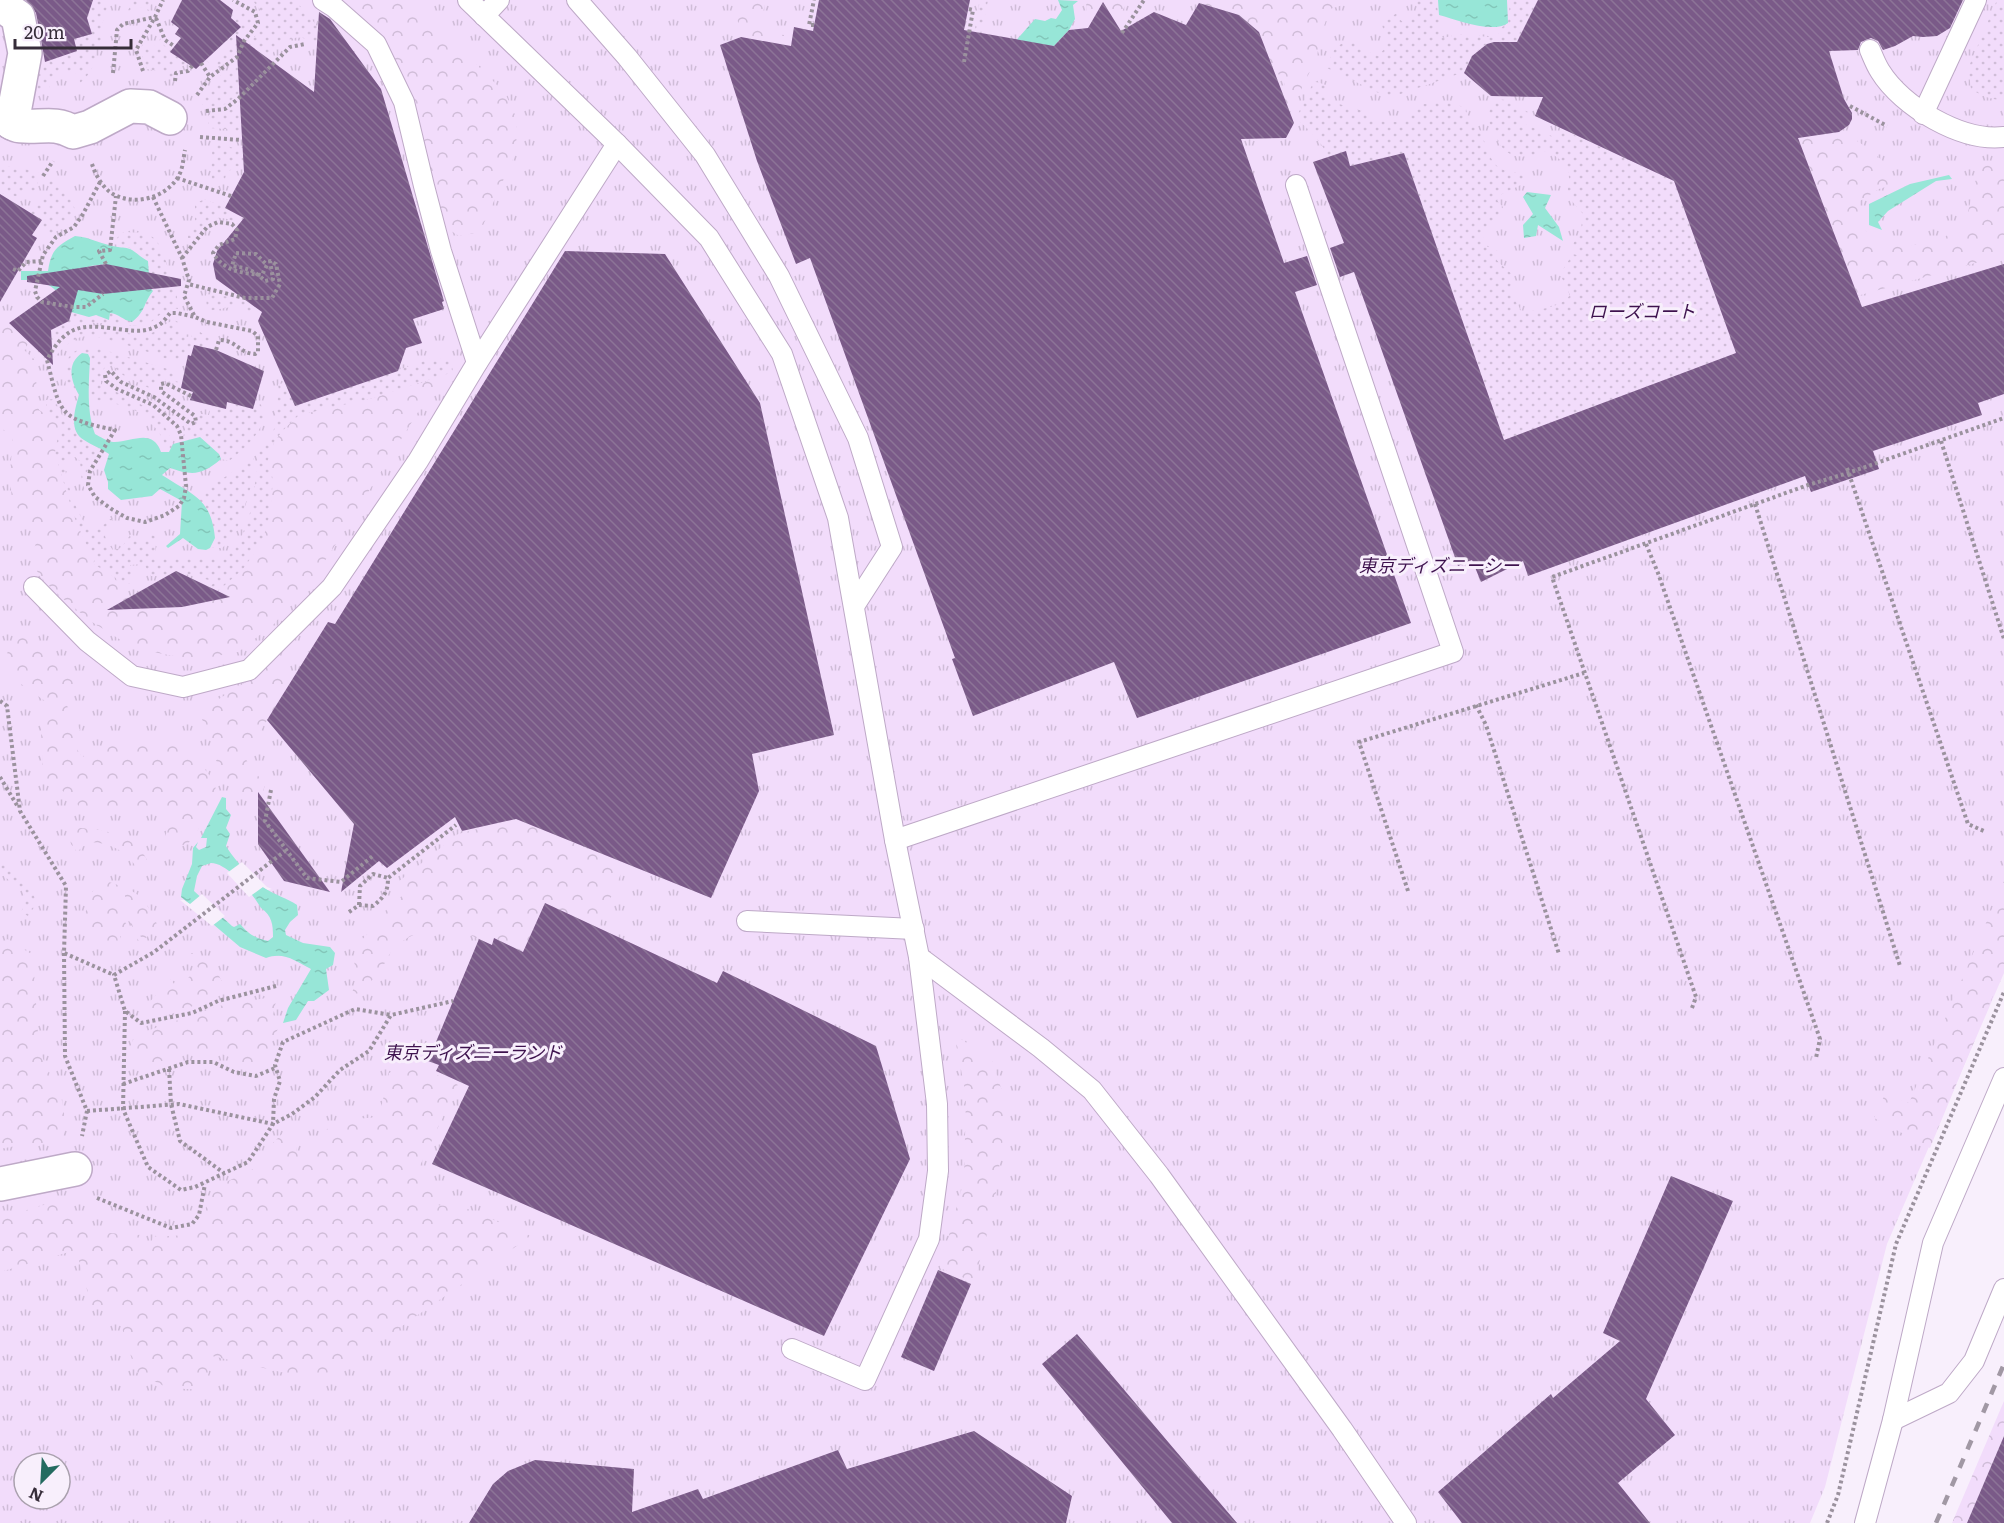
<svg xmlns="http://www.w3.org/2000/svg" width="2004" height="1523" viewBox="0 0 2004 1523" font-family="Literata,'Noto Sans JP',serif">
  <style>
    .grass { fill: url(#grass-tufts); fill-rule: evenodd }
    .forest { fill: url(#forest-crowns) }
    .garden { fill: url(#garden-dots) }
    .water { fill: url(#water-ripples); fill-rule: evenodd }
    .pier { fill: #f8effc }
    .building { fill: url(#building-back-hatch) }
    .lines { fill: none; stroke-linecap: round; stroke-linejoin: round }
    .lane-casing { stroke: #bea9c7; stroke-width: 22 }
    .street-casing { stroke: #bea9c7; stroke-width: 36 }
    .path { stroke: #9b929e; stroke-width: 4; stroke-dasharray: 3 3; stroke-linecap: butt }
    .lane { stroke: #fff; stroke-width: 20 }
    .street { stroke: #fff; stroke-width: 33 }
    .rail { stroke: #a198a4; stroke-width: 4.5; stroke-dasharray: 10 10; stroke-linecap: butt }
    .labels { text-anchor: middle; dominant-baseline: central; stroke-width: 6; stroke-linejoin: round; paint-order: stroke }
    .park-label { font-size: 18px; font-style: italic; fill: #3e124e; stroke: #f8effc }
  </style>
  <defs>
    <pattern id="grass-tufts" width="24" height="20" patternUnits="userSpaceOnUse" patternTransform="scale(1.5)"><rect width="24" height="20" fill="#f2dcfb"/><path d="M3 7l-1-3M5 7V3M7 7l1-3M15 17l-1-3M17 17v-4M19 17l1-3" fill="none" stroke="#d0bdd8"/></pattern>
    <pattern id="forest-crowns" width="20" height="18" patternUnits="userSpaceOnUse" patternTransform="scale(1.5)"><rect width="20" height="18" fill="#f2dcfb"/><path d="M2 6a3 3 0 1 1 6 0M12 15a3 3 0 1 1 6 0" fill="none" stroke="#d0bdd8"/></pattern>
    <pattern id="garden-dots" width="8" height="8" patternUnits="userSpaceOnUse" patternTransform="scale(1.5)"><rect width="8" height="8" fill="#f2dcfb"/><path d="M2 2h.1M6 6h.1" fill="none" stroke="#d0bdd8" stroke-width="1.8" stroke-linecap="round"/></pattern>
    <pattern id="water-ripples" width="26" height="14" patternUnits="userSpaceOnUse" patternTransform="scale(1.5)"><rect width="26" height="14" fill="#97e6d7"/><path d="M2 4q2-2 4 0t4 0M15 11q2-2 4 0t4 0" fill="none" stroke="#83c6b9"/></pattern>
    <pattern id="building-back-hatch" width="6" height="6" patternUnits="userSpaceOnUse" patternTransform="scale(1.5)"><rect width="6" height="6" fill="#7a5a88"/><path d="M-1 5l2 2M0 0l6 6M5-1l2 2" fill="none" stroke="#8c7497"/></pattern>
  </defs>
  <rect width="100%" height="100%" fill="#f8effc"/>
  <path class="grass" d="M0,0H2004V973L1887,1244L1825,1487L1810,1523H0ZM24,1463H60V1499H24Z"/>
  <g class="forest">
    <polygon points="336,0 412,0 505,93 517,119 516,152 480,232 459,236 440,224 424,145 399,71 356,12"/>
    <polygon points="732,0 766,0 759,29 792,37 791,46 742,37"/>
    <polygon points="1086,0 1128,0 1116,23 1109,12 1095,16 1088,28"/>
    <polygon points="1197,0 1359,0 1330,9 1324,26 1321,28 1317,57 1292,108 1281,98 1285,84 1239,15 1199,3"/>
    <path d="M1795,130C1810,130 1824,131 1838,132C1850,134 1886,159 1890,171C1891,175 1889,182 1889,186L1879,189L1860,201V226L1882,243L1902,247L1939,240L1965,225L1975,182L1983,166L2004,163V255L1857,296Z"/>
    <path d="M0,314L30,341L24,350L34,359L39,410L60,423L55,454L74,516L87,546L96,555L94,564C109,574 117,575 122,595L152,608L199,603L218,591L243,569L273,480L268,460L275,440L287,426L299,415L373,398L440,377L327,558L274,624L238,652L195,660L158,653L124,642L92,622L62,598L45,582L34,567L32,555L36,543V532L26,516L12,503L10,474L13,435L0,428V351L2,346Z"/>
    <path d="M19,627L86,688L75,695L68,692L64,700L80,730L71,740L82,757L130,739H180C187,749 212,775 215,785C220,803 197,830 188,844L167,848L164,843C170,824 166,807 142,807C133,806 123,810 114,811C103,812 91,811 80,810L76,801L43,776L41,732L45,701L0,669Z"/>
    <polygon points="271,663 295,676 244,757 265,785 260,800 231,790 216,760 210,734 198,712 246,682"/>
    <path d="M516,819L625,864L598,928L545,903L523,952L495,938L492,945C482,940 471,935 461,932C437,925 408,931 392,951C383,962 384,972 371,981L370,992L352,994L356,977L354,959L355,947L376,925L374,921L405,893L398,882L458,834Z"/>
    <path d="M81,828C107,830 135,835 147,860C150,868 148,872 142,877C130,853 115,843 88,842L77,852L71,844L68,830Z"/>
    <polygon points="2004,881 2004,969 1930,1148 1874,1118 1885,1094 1909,1103"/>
    <path d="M109,882C142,893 144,897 159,928L144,939C128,927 125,913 125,894H122V918L139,941L132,943V938L125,933L120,936V943L98,941L89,938C76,914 89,914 92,892L98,886Z"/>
    <polygon points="7,939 33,955 39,1050 49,1072 60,1089 65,1119 63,1137 56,1144 31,1143 0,1149 0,949"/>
    <path d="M193,953L214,965L222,982L237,985C220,993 172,1019 155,1016C154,1016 148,1013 147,1012L146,1006L155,996H157L159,986L164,982L163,975L158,973L160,967L180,991L182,988L179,985L199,969L188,954Z"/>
    <path d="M266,998L276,1001L273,1015L280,1026C278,1030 274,1034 273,1038C270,1047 271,1058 262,1062C244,1071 227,1051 209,1051C183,1050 159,1070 133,1059L129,1050L133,1040L138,1034L219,1006Z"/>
    <polygon points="954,1034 992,1061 1007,1106 994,1208 974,1282 940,1268 964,1180 966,1095"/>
    <path d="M414,1057L439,1065L435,1074L458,1085L416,1174L437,1186L435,1205L463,1207L531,1236L392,1333L327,1373L311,1379L212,1356L205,1390L168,1388L136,1372L114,1303L92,1308L76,1250L0,1272V1218L57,1201L75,1213V1231L141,1235L144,1237L142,1257L147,1259L153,1237C159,1235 165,1236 172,1236C192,1235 201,1225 206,1207C208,1200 212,1196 211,1189L218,1183H224L287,1153L282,1147L266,1150L283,1133L293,1131L298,1141L296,1152L318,1149L324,1132L342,1116L355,1119L379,1117L389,1073L401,1068Z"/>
    <polygon points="2004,1401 2004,1436 1967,1523 1952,1523"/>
  </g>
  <g class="garden">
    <path d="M93,0H109L101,29L104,39L98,49H95C97,62 90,75 80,83L79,76L72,70L52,76L49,89L42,92L36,91L33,88L39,67L46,56L54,64L63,62L64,55L77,51L74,39L92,34L87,18Z"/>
    <polygon points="133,0 152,0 149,10 141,7 133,10 129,19 124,19"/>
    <path d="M247,0H291L306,11L318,28L317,43C311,41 301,36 295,38C272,42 249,89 227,103C220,107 211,106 204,107L200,100L213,87L221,75L234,67L242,58L247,45L263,28V18L261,11L254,2Z"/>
    <polygon points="980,0 988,0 978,52 969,63"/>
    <path d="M1417,0H1436L1442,38L1462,34L1497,38L1501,28L1508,23L1510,0H1538L1515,45C1486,36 1477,48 1464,72L1389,98L1327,68C1333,50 1334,44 1354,40L1367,51L1378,56L1387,46L1382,24L1398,12V18L1404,23L1419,12L1415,2Z"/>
    <path d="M1997,0H2004V100C1991,100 1982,96 1971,89L1969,74L1970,64Z"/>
    <path d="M233,10L251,14L254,19C251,25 246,29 242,35C232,50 236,61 215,66L204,60L208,57L217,63L232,45L228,41L239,25L231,18Z"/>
    <path d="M161,38C162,45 165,47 172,49L170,52L188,64L171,68L174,76L172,80L162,72L147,69L140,50L144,41L153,48Z"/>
    <path d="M1314,81L1326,85L1325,100L1370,113L1375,121L1400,122L1416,105L1449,101L1465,108C1468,112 1466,116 1470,121C1473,125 1477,126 1480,131C1492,157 1489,174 1524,172L1525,183L1502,194L1497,201L1503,207L1498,218L1481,231L1486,246L1498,251L1497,261L1514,276L1509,290L1522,312C1537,310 1561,308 1570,295L1560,274L1569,260L1568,253L1577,255V251L1572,245L1578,237L1580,236L1583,214C1578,207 1571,202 1568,194C1567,189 1569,185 1569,180C1570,164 1558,157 1546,151C1507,165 1501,151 1487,117L1491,107L1498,99L1505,100L1528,112L1523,123L1556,138L1561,129L1674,181L1732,341L1723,358L1504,440L1404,153L1350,166L1346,151L1328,157C1322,141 1308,129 1296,118Z"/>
    <polygon points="249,98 245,126 241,126 241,135 226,129 208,128 209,115 222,114 237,107"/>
    <path d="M222,144L233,148L249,146L251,169L235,166L226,174L225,179H212C210,168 213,157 212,146Z"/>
    <polygon points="0,165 31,170 39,173 37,190 28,192 20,197 0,193"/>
    <path d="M49,177C62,184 71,198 76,212L66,226L49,235L39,225L42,220L27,211L46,197L50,186L47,182Z"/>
    <path d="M209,198L211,202L217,203L221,199L227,205L226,209L246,219L242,227C219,210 209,219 192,238H188V234L195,227V203Z"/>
    <path d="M123,232C132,233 143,231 151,236C162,241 170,274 172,287L176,288L178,309C164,306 157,320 145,326C101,326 63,307 45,360L34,359C42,339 59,329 71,312L89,317L96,315L108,320L110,313H116L124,320L143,314L146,302L153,291L142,279L140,257L130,248H119L117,238Z"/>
    <polygon points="206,294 256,300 264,303 261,312 247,311 238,306 207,311"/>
    <path d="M174,320L178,322L180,331L186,337L193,336L200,332L210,339L211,349L191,356L183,354L180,364C161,357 98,332 81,337C70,340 59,351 53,360H49C74,328 82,327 121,332C129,333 138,336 145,335C156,333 163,324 174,320Z"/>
    <path d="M84,347H94L178,372L175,381L182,383L181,388L163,378L157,381L153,390L123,375L112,365L105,367L101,375V384C133,402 160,406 173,444L169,452H166C166,436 149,419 136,411C123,404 104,401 89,399V389L75,388L79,395L66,385C64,367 64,354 84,347Z"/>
    <path d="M432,358L451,360L453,372L373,398L299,415L287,426L275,440L268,460L273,480L270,514L262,542L243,569L218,591L199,603L207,588L216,582L176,571L169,576H151L144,564L130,565L132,575L130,584L119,582L113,575L93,564L96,555L87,546L74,516L55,454L60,423L46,414V400L54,399L62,415L74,423L77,435L100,448L83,479L87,494L82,483L80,461L75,457H68C66,461 65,462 65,466C65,477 78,519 87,525C93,529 99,527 105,524L106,519H113L105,536L107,543L113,550L121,548L131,534L141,542L149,533L156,537L155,558L218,559L239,544L251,510L258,464L257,452C266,444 273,435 276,423C277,418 275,414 276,408C277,400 280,393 278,384L285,383L296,406Z"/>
    <path d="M258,400L266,414C260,435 245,448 229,461L221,459C215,442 198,442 182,441L187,423L195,413L209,415L211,405L226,409L227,402L253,409L255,402Z"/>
    <polygon points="254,458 252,483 241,518 233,538 222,548 210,548 215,538 210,512 200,502 199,494"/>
    <polygon points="0,864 10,865 31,889 37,903 28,916 21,912 25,904 24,892 0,873"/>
  </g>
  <g class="water">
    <polygon points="1058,0 1078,1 1073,5 1075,19 1069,30 1054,46 1039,44 1013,44 1035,19 1045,21 1051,18 1056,19 1062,10"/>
    <path d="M1438,0H1507L1508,23C1492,34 1458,20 1439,15Z"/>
    <polygon points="1949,175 1952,179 1936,181 1888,211 1878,222 1882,230 1869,225 1869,204 1910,184"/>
    <polygon points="1527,192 1551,195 1545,208 1559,227 1563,241 1538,225 1536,236 1524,238 1523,225 1533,214 1523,197"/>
    <path d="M75,236C90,237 103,245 118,247C122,248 127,247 132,250C138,254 142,258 148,261L149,276L142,279L153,291C143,304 146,311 132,322C123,320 119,314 110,313L109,320L96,315L89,317L71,312C56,288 51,280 21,280V271H48C51,250 57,246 75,236ZM106,264L125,289C109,295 98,294 82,289L81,272L90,266Z"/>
    <path d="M82,353L88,354L90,358C89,382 86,411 95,434C101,437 106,441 113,442C131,443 152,427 161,452H169L173,444L200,437L219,454L221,459C202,475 193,476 170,468L162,475C192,495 211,497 215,538L210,548L206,550L198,549L183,538L168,548L166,546L180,534L182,501L160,489L152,496L121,500L108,489V482L104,470L109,454C99,447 93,446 84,440C68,431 75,409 79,395C71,381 66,364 82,353Z"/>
    <path d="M222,797L226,798V809L231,815L226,828L230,834L226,846C233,858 254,882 266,889C275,895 287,898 297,905L298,915L290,922L285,930L286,935L303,943L330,947L335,953L333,965L326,969L329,990L314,1001H308L296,1020L283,1023L288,1008L311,969C296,961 283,951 266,958L240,947L181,897L182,889L192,864L193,848L198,842L196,847L199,850L206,847L207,838H201ZM211,863C228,863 253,894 261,908C272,916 273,924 273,937L268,941C253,937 250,935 240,924L234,927L232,926L194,891L197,876L202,866Z"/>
  </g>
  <g class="pier">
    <polygon points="242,862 267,887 272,889 268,890 263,887 249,897 227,873"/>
    <polygon points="202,894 225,916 212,926 180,900 184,900 190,904"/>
  </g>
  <g class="building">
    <polygon points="26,0 93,0 87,18 92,34 74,39 77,51 45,62 36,13"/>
    <polygon points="182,0 220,0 233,10 231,18 241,27 196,69 170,52 181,38 175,34 179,28 171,22"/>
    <polygon points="819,0 970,0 964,30 1054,46 1069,30 1088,28 1103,2 1121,31 1154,12 1186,25 1199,3 1239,15 1259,32 1294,123 1286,138 1241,139 1284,263 1307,256 1317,285 1295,292 1411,623 1137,718 1114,662 973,716 952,659 955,658 810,258 796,264 757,161 720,45 741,37 791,46 794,27 813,31"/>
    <polygon points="1538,0 1963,0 1950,28 1937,36 1923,37 1913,36 1895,46 1883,50 1878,41 1871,38 1861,42 1858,50 1829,51 1844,99 1852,113 1852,119 1849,125 1839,132 1798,138 1862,307 2004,264 2004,394 1978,403 1982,415 1873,451 1879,469 1811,492 1805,476 1528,576 1523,561 1481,582 1472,560 1458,566 1354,272 1340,277 1330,248 1344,243 1313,162 1346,151 1350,166 1404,153 1504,440 1736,353 1674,181 1535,116 1543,97 1491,96 1464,73 1472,56 1487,44 1494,42 1517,42"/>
    <polygon points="319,12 330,19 381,89 444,301 442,302 444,309 413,319 422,343 406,348 398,371 295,406 258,321 262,312 216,279 213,264 217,251 244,218 225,208 244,172 236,35 314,92"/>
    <polygon points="0,194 42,220 32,235 37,238 0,302"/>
    <polygon points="565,251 665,254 760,403 834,735 752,754 759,791 711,898 516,819 462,831 455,817 387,868 379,861 341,892 354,824 267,720 328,622 335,624"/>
    <polygon points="106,264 181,279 181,286 103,294 78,290 69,321 51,330 53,365 9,323 60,287 27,282 27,276"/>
    <polygon points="194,345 216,350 264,371 253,409 227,402 226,409 190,400 193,392 181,388 188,355 191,356"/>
    <polygon points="176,571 230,597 182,607 107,610"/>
    <polygon points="258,792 330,892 284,881 258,844"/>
    <polygon points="545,903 717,983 723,971 876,1046 910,1159 824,1336 432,1164 469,1086 436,1071 439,1065 428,1061 479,939 492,945 494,938 523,952"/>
    <polygon points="1671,1176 1733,1201 1646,1399 1675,1435 1618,1483 1650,1523 1462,1523 1438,1492 1551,1394 1553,1398 1620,1341 1603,1333"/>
    <polygon points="938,1270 971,1284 934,1371 901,1357"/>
    <polygon points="1077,1334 1169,1443 1237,1523 1172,1523 1042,1364"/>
    <polygon points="974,1431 1072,1496 1066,1523 469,1523 493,1484 508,1471 535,1460 634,1469 632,1512 698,1489 703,1499 838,1450 847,1469"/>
    <polygon points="2004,1436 2004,1523 1967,1523"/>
  </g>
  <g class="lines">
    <defs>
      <g id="lane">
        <polyline points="323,0 334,7 376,44 404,102 424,186 441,251 477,363"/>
        <polyline points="468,0 617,144 709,238 782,354 838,518 895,840 919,957 937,1104 938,1171 929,1239 865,1380 792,1349"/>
        <polyline points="577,0 627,57 705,155 779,276 858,438 892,547 854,606"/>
        <polyline points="484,16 499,0"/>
        <path d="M1870,50C1873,57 1876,65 1880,71C1902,107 1962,142 2004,137"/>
        <polyline points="1923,114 1976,0"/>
        <polyline points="34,587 87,641 132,676 183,687 249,670 332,587 418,461 477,363 617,144"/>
        <polyline points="895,840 1453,652 1296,185"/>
        <polyline points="747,921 914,929"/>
        <polyline points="919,957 1041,1048 1092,1090 1159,1175 1342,1429 1406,1523"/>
        <polyline points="1893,1420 1949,1393 1974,1361 2004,1289"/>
        <polyline points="1865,1523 1893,1420 1933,1243 2004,1078"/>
      </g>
      <g id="street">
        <polyline points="0,4 18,17 25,53 12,123"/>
        <path d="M0,114C6,119 13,125 21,126C40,128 55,121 73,132L90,127L130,106L149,107L170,118"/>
        <polyline points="0,1184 75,1169"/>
      </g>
    </defs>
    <use href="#lane" class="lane-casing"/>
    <use href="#street" class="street-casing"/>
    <g class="path">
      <polyline points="156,18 165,40 174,46"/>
      <polyline points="814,25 809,25 814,0"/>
      <polyline points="1122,33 1144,0"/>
      <polyline points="964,62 973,10 969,9"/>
      <polyline points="201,63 210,77"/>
      <polyline points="143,71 136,50 155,17"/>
      <polyline points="113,73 117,30 123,24 155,17 163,0"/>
      <polyline points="175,81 176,73 188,71 192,66"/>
      <polyline points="197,95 210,77 237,57 244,41 258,23 255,12 233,0"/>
      <polyline points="1850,106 1887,126"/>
      <polyline points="206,111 225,109 238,99 290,47 305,44"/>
      <polyline points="200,137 241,140"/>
      <path d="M92,164C96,176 104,191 117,196C138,205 166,197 178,177C183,169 183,160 185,150"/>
      <polyline points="43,176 53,161"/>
      <polyline points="177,178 231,196"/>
      <polyline points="100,182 83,214 74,227 56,237 43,255 35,291 37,297 42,302 73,307 86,307 103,294"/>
      <path d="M153,197L182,258L189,280L184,296L195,317L207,322L252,331L258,336V352L255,354C238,353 237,340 219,340L216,350"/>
      <path d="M182,258L207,227L218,222L232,224L237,230L235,239L219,245L213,253C225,272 242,273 262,275L267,265L256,254L236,253L232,266C247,268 254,270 265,281L273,279L270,261L276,264L280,284L272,298H245L188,284"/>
      <polyline points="106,264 99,251 110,250 116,196"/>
      <polyline points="13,269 18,271 26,262 42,261"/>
      <path d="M191,396L165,383L161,384V391L195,416L196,422L191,424L154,397L121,382L111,371L105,375L106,381L117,389L153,405L177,426L181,435L186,486L184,498L179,506L165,515L145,522L127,518L113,510L95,497L88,485L90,471L115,430C58,418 61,415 47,360C68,320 86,325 125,330C137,331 146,332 157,326C162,324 166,318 170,313H177L195,317"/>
      <polyline points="1941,441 2004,639"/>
      <polyline points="1847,468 1968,824 1986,832"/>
      <polyline points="1755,504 1900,966"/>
      <polyline points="1646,544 1658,573 1820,1039 1816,1058"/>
      <polyline points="0,701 7,706 20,811 66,886 64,953 114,975"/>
      <polyline points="1476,705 1486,725 1559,954"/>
      <polyline points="0,777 18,807"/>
      <polyline points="271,790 265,821 307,878 341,882 374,855"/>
      <polyline points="1408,891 1359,742 1584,673"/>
      <polyline points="359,905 360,886 373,874 388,878"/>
      <path d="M349,912L359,905L373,906C384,897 388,892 388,878L456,825"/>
      <polyline points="64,953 65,1056 87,1111 82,1136"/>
      <polyline points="276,986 218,1001 192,1013 141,1023 125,1011 114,975 154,952 285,851"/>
      <polyline points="1692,1008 1696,997 1552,577 1808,485 1848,473 2004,418"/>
      <polyline points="125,1011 123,1109 148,1167 181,1190 195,1187 248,1162 273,1124 274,1099 280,1081 275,1065 283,1042 355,1009 391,1015"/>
      <polyline points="169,1069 171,1104 180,1141 224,1173"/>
      <polyline points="123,1084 188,1062 213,1062 234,1072 256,1076 275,1068"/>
      <polyline points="87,1111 179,1104 273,1124 292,1114 315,1097 340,1070 369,1051 391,1015 453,1001"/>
      <polyline points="97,1198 171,1228 192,1224 199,1215 205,1184"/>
      <polyline points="1827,1523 1838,1495 1896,1244 2004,992"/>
    </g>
    <use href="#lane" class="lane"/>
    <use href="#street" class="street"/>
    <polyline class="rail" points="1936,1523 2004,1364"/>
  </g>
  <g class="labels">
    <g class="park-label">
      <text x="1642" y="310">ローズコート</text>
      <text x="1439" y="564">東京ディズニーシー</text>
      <text x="473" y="1051">東京ディズニーランド</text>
    </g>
  </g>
  <g transform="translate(42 1481) rotate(204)"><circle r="28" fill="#f8effc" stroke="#aaa1ae" stroke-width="1.5"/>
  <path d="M0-4.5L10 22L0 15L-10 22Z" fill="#246b60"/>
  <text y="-9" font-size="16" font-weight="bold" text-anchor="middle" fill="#362d39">N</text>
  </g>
  <path d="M15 39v9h116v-9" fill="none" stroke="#362d39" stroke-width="3"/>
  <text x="24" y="39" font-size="18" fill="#362d39" stroke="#f8effc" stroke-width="4.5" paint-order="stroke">20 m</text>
</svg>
